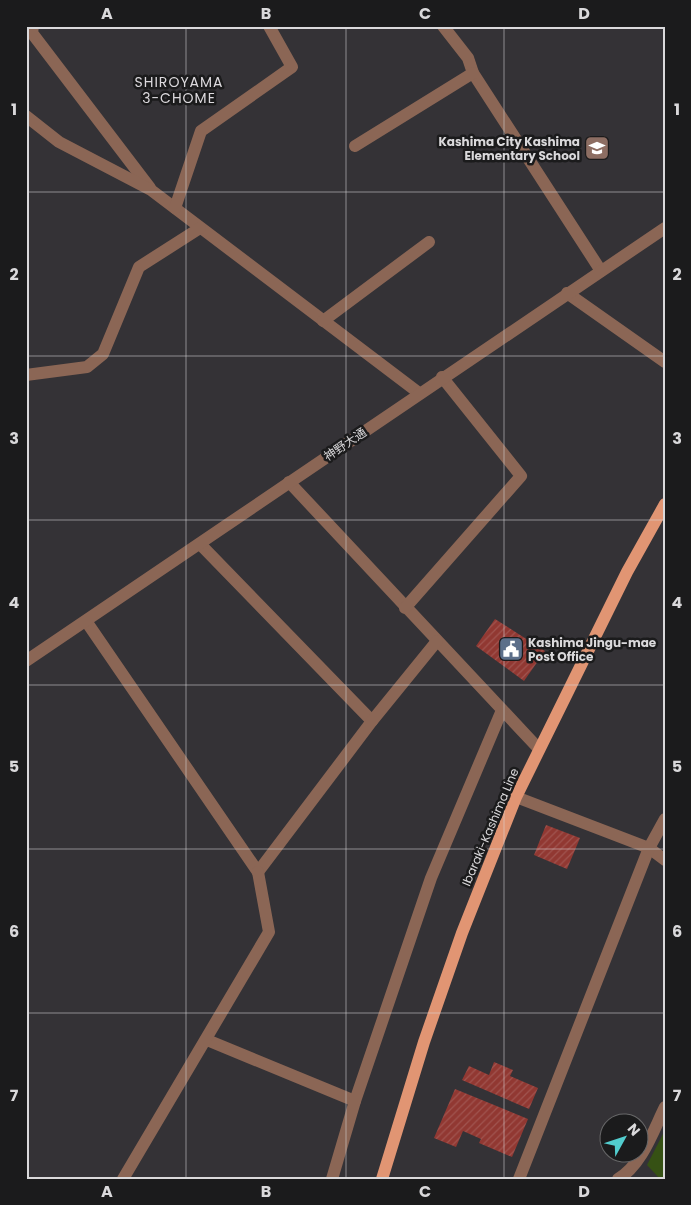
<svg xmlns="http://www.w3.org/2000/svg" width="691" height="1205" viewBox="0 0 691 1205" font-family="Poppins,'Noto Sans JP',sans-serif">
  <style>
    .green { fill: #365114 }
    .building { fill: url(#building-hatch) }
    .lines { fill: none; stroke-linecap: round; stroke-linejoin: round }
    .minor { stroke: #8b6655; stroke-width: 12 }
    .major { stroke: #e19573; stroke-width: 12 }
    .grid { fill: none; stroke: #dad9db; stroke-width: 1; stroke-opacity: 0.55 }
    .labels { text-anchor: middle; dominant-baseline: central; stroke-width: 5; stroke-linejoin: round; paint-order: stroke }
    .poi-label { font-size: 12px; font-weight: bold; fill: #dad9db; stroke: #1b1b1c; text-anchor: end }
    .street-label { font-size: 12px; fill: #dad9db; stroke: #1b1b1c }
    .neighbourhood-label { font-size: 14px; letter-spacing: 1px; fill: #dcd9dd; stroke: #1b1b1c }
    .neatline { fill: none; stroke: #dad9db; stroke-width: 2 }
    .grid-label { font-size: 16px; text-anchor: middle; font-weight: bold; fill: #dad9db }
  </style>
  <defs>
    <pattern id="building-hatch" width="6" height="6" patternUnits="userSpaceOnUse" patternTransform="scale(1.25)"><rect width="6" height="6" fill="#913832"/><path d="M-1 1l2-2M0 6l6-6M5 7l2-2" fill="none" stroke="#a0544f"/></pattern>
  </defs>
  <rect width="100%" height="100%" fill="#343236"/>
  <polygon class="green" points="665,1130 665,1179 660,1179 647,1165"/>
  <g class="building">
    <polygon points="495,619 545,651 524,681 476,646"/>
    <polygon points="546,825 580,838 567,869 534,855"/>
    <polygon points="494,1062 513,1070 510,1076 538,1088 529,1109 462,1080 469,1066 489,1075"/>
    <polygon points="455,1089 528,1119 512,1157 479,1143 481,1139 463,1131 456,1147 434,1138"/>
  </g>
  <g class="lines">
    <g class="minor">
      <polyline points="33,26 32,33 150,188"/>
      <polyline points="443,26 468,58 473,73 601,271"/>
      <polyline points="26,116 59,142 151,190 419,393"/>
      <polyline points="355,146 473,73"/>
      <polyline points="175,208 201,131 292,67 269,26"/>
      <polyline points="567,293 665,362"/>
      <polyline points="323,321 429,242"/>
      <polyline points="26,375 87,367 103,354 139,267 200,228"/>
      <polyline points="289,482 539,749"/>
      <polyline points="200,544 372,721"/>
      <polyline points="405,608 521,476 442,377"/>
      <polyline points="86,621 258,872 372,721 437,641"/>
      <polyline points="26,661 665,228"/>
      <polyline points="516,797 649,848 665,860"/>
      <polyline points="207,1040 355,1101"/>
      <polyline points="123,1179 269,932 258,872"/>
      <polyline points="332,1179 355,1101 431,878 502,710"/>
      <polyline points="519,1179 649,848 665,819"/>
      <path d="M618,1179C642,1165 653,1131 665,1107"/>
    </g>
    <polyline class="major" points="382,1179 424,1042 462,933 516,797 627,572 665,504"/>
  </g>
  <path class="grid" d="M186,26V1179M346,26V1179M504,26V1179M26,192H665M26,356H665M26,520H665M26,685H665M26,849H665M26,1013H665"/>
  <defs>
    <symbol id="school-square" viewBox="-11 -11 22 22"><rect x="-9" y="-9" width="18" height="18" rx="4" fill="#8d6e63" stroke="#1b1b1c"/><path d="M0-5L7-2L0 1L-7-2ZM-4 1L0 2.5L4 1V4Q0 6-4 4Z" fill="#fff"/></symbol>
    <symbol id="civic-square" viewBox="-11 -11 22 22"><rect x="-9" y="-9" width="18" height="18" rx="4" fill="#5c6f8a" stroke="#1b1b1c"/><path d="M-.6-6.5H3V-4.5H.6V-3L4-1V1h2V6H-6V1h2V-1L-.6-3ZM-1.2 2.5V6h2.4V2.5Z" fill="#fff"/></symbol>
  </defs>
  <g fill-rule="evenodd">
    <use href="#school-square" x="583" y="134" width="28" height="28"/>
    <use href="#civic-square" x="497" y="635" width="28" height="28"/>
  </g>
  <g class="labels">
    <g class="poi-label">
      <text x="580" y="141">Kashima City Kashima<tspan x="580" dy="14">Elementary School</tspan></text>
      <text x="528" y="642" text-anchor="start">Kashima Jingu-mae<tspan x="528" dy="14">Post Office</tspan></text>
    </g>
    <g class="street-label">
      <text transform="translate(345 444) rotate(-34)">神野大通</text>
      <text transform="translate(490 827) rotate(-67)">Ibaraki-Kashima Line</text>
    </g>
    <g class="neighbourhood-label">
      <text x="179" y="82">SHIROYAMA<tspan x="179" dy="16">3-CHOME</tspan></text>
    </g>
  </g>
  <rect width="691" height="1205" fill="none" stroke="#1b1b1c" stroke-width="55"/>
  <g transform="translate(624 1138) rotate(50)"><circle r="24" fill="#1b1b1c" stroke="#676768"/>
  <path d="M0-4L9 19L0 12L-9 19Z" fill="#52cdce"/>
  <text y="-8" font-size="14" font-weight="bold" text-anchor="middle" fill="#dad9db">N</text>
  </g>
  <rect x="28" y="28" width="636" height="1150" class="neatline"/>
  <g class="grid-label">
    <text x="107" y="19">A</text>
    <text x="266" y="19">B</text>
    <text x="425" y="19">C</text>
    <text x="584" y="19">D</text>
    <text x="14" y="115">1</text>
    <text x="677" y="115">1</text>
    <text x="14" y="280">2</text>
    <text x="677" y="280">2</text>
    <text x="14" y="444">3</text>
    <text x="677" y="444">3</text>
    <text x="14" y="608">4</text>
    <text x="677" y="608">4</text>
    <text x="14" y="772">5</text>
    <text x="677" y="772">5</text>
    <text x="14" y="937">6</text>
    <text x="677" y="937">6</text>
    <text x="14" y="1101">7</text>
    <text x="677" y="1101">7</text>
    <text x="107" y="1197">A</text>
    <text x="266" y="1197">B</text>
    <text x="425" y="1197">C</text>
    <text x="584" y="1197">D</text>
  </g>
</svg>
